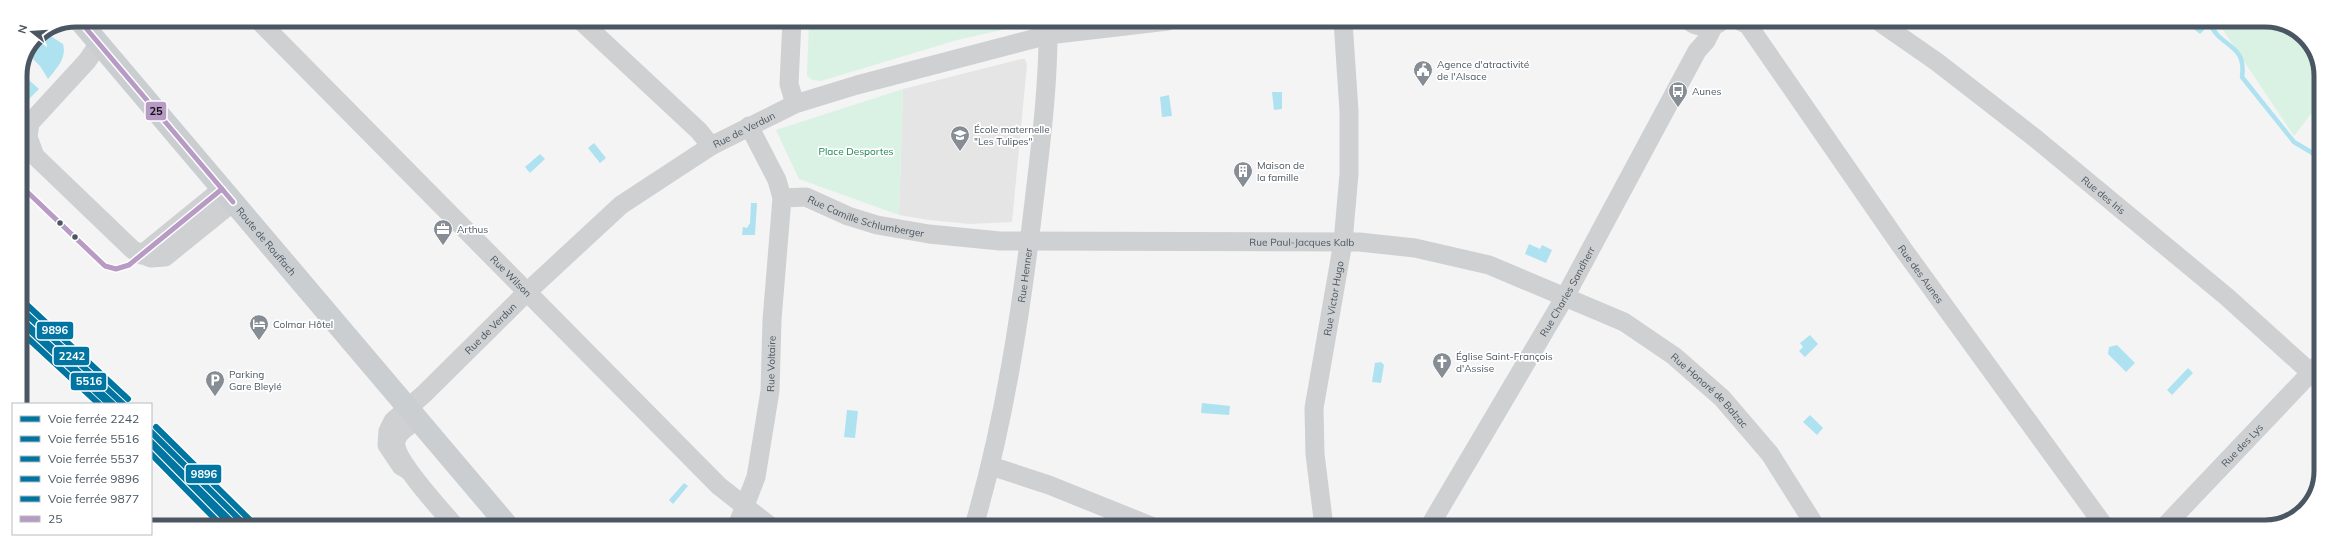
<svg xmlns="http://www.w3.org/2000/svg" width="2341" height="547" viewBox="0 0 2341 547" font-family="Mulish,sans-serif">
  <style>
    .education { fill: #e6e5e6 }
    .green { fill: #d9f2e3 }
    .water { fill: #aee2f0 }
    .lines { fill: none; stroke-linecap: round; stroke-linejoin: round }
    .stream { stroke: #aee2f0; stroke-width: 4.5 }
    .minor { stroke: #ced0d2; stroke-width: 19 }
    .major { stroke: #caced1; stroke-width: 22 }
    .rail { stroke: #c9cacc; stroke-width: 3 }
    .bus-1-casing { stroke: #fff; stroke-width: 8 }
    .bus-1 { stroke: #b79bc5; stroke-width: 5 }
    .rail-1-casing { stroke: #fff; stroke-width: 9 }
    .rail-2-casing { stroke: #fff; stroke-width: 9 }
    .rail-3-casing { stroke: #fff; stroke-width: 9 }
    .rail-4-casing { stroke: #fff; stroke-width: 9 }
    .rail-5-casing { stroke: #fff; stroke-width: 9 }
    .rail-1 { stroke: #0075a1; stroke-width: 6 }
    .rail-2 { stroke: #0075a1; stroke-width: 6 }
    .rail-3 { stroke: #0075a1; stroke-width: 6 }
    .rail-4 { stroke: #0075a1; stroke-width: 6 }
    .rail-5 { stroke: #0075a1; stroke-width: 6 }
    .bus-dot { fill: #4a5661; stroke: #fff; stroke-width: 1.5 }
    .labels { text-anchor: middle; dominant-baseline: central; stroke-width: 3.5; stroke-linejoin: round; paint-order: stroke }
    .poi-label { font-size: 10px; fill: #4a5661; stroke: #fff; text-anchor: start }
    .street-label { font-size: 10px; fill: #4a5661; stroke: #fff }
    .park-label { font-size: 10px; fill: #17864f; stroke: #fff }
    .rim { fill: none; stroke: #4a5661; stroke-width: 5 }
    .line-badge { stroke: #fff; stroke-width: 1.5 }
    .badge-label { font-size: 11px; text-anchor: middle; font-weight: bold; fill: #fff }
    .pale-badge-label { font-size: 11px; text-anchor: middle; font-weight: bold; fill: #111 }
  </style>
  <rect width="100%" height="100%" fill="#f4f4f4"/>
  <polygon class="education" points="1021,59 1025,59 1027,65 1012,222 970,224 929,220 899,215 903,89"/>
  <g class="green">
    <polygon points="809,20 1028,20 1028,24 957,40 821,81 812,80 807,76"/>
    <polygon points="2217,21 2276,21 2307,39 2321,72 2321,101 2294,136"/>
    <polygon points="903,89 899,215 799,179 776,130"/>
  </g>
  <g class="water">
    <polygon points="2184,21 2200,21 2204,30 2200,34"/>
    <path d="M49,35L63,44C67,58 57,68 48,79L40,66L29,55L35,41Z"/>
    <polygon points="21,73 39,89 29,99 20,102"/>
    <polygon points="1272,92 1282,92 1282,109 1274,110"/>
    <polygon points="1169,95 1172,116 1162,117 1160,97"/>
    <polygon points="594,143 606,158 600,163 588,148"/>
    <polygon points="540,154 545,159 530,173 525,167"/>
    <polygon points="751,203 757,203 755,235 742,235 743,227 747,228 750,223"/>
    <polygon points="1529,244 1540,249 1542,245 1552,250 1546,263 1525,254"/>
    <polygon points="1810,335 1818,344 1805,357 1799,351 1803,347 1800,343"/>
    <polygon points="2117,345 2135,363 2126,372 2108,354 2109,347"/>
    <polygon points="1381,362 1384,365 1381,383 1372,382 1375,363"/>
    <polygon points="2188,368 2193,373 2172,395 2167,390"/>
    <polygon points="1202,403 1230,406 1229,415 1201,413"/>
    <polygon points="847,410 858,411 855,438 844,437"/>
    <polygon points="1810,415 1823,428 1817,435 1803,422"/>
    <polygon points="684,483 688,486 673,504 669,500"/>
  </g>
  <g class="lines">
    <path class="stream" d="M2209,21C2219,49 2247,42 2242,77L2294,142L2321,158"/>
    <g class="minor">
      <path id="s1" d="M258,20L719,486L770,526"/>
      <polyline points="580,20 699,131 711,146"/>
      <polyline points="792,20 789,84 795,104"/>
      <path d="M1689,21C1698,29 1713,28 1722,21"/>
      <path id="s2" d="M1740,21L1748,25L1903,249L2105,527"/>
      <path id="s3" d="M1878,21L1937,62L2035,138L2227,297L2320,381"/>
      <polyline points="98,45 87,61 30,123 28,137 35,156 133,250 151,258 165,257 233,202"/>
      <path id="s4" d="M749,126L777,180L782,198L806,197L848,216L877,225L929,234L1000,241L1359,242L1415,248L1489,265L1624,322L1674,356L1722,398L1770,454L1816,527"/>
      <polyline points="141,255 222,189"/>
      <path d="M418,420C410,425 398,431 396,441C393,458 442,511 455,526"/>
      <polyline points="991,466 1049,485 1151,526"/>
      <path id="s5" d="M408,470L401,466L387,445L388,431L393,421L424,394L526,293L621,205L711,146L795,104L857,85L1048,35L1168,21"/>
      <path id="s6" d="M737,526L756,477L770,391L772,320L782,198"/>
      <path id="s7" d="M974,526C1005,420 1021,312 1034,202C1041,142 1049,81 1048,20"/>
      <path id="s8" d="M1324,527L1315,454L1314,408L1343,242L1349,174V111L1343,21"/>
      <path id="s9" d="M1429,527L1566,295L1697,51L1706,41L1713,27"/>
      <path id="s10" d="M2164,527L2319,364"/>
    </g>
    <path class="major" id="s11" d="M79,20L508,526"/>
    <polyline class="rail" points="200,480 250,526"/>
    <defs>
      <g id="bus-1">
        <polyline points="79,20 233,202"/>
        <polyline points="20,185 105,266 116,269 129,265 222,189"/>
      </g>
    </defs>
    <use href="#bus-1" class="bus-1-casing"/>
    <use href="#bus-1" class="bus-1"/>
    <defs>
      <g id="rail-1">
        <polyline points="20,308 123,404"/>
        <polyline points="151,432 246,526"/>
      </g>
      <g id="rail-2">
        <polyline points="20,318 113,404"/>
        <polyline points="151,442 236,526"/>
      </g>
      <g id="rail-3">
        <polyline points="20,321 109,404"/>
        <polyline points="151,444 232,526"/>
      </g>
      <g id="rail-4">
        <polyline points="25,303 128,399"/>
        <polyline points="156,427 251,521"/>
      </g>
      <g id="rail-5">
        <polyline points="20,331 99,404"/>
        <polyline points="151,454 222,526"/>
      </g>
    </defs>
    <use href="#rail-1" class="rail-1-casing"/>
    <use href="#rail-2" class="rail-2-casing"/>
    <use href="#rail-3" class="rail-3-casing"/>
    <use href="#rail-4" class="rail-4-casing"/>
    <use href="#rail-5" class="rail-5-casing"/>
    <use href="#rail-1" class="rail-1"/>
    <use href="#rail-2" class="rail-2"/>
    <use href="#rail-3" class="rail-3"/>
    <use href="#rail-4" class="rail-4"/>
    <use href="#rail-5" class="rail-5"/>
  </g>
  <defs>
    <symbol id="civic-pin" viewBox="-11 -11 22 30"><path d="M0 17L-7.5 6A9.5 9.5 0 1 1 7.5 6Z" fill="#868d94" stroke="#fff"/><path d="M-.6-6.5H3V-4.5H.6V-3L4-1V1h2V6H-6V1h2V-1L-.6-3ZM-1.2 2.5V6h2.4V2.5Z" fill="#fff"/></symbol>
    <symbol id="bus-pin" viewBox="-11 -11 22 30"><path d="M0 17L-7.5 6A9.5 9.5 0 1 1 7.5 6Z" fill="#868d94" stroke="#fff"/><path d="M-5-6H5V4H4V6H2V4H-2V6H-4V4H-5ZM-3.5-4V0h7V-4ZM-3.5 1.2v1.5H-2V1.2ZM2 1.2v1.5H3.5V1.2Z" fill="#fff"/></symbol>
    <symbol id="school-pin" viewBox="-11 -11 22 30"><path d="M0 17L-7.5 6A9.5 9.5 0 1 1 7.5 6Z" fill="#868d94" stroke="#fff"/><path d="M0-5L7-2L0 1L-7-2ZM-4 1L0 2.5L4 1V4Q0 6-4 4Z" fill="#fff"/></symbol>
    <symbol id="building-pin" viewBox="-11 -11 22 30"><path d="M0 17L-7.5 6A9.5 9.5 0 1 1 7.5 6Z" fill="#868d94" stroke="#fff"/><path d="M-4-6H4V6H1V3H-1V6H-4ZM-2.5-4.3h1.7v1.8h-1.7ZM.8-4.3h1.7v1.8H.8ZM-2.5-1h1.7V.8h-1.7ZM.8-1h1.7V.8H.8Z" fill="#fff"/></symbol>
    <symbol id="office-pin" viewBox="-11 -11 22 30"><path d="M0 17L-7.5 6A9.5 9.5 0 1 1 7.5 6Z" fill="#868d94" stroke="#fff"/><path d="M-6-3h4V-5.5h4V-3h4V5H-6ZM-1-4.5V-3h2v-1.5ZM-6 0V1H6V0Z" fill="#fff"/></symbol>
    <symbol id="hotel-pin" viewBox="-11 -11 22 30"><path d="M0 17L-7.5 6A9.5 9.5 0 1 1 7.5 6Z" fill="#868d94" stroke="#fff"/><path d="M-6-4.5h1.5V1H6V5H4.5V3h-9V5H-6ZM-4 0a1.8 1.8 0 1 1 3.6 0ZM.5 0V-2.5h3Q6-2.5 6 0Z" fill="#fff"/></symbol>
    <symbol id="church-pin" viewBox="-11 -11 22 30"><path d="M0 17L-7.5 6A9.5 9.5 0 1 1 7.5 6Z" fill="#868d94" stroke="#fff"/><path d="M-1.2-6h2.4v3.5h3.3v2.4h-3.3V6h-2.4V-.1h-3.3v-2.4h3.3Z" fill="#fff"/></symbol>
    <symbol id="parking-pin" viewBox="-11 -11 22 30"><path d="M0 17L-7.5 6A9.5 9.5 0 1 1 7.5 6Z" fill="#868d94" stroke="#fff"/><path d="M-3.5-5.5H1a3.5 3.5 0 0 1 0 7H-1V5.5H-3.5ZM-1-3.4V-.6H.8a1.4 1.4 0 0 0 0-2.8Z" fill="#fff"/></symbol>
  </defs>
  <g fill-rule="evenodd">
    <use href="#civic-pin" x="1412" y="59" width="22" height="30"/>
    <use href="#bus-pin" x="1667" y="80" width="22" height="30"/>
    <use href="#school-pin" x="949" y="124" width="22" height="30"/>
    <use href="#building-pin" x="1232" y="160" width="22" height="30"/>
    <use href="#office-pin" x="432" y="218" width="22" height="30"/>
    <use href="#hotel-pin" x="248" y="313" width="22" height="30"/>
    <use href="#church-pin" x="1431" y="351" width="22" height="30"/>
    <use href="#parking-pin" x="204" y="369" width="22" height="30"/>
  </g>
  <g class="bus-dot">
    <circle cx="60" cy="223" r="3.5"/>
    <circle cx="75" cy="237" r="3.5"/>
  </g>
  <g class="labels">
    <g class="poi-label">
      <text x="1437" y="64">Agence d'atractivité<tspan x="1437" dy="12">de l'Alsace</tspan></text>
      <text x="1692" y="91">Aunes</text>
      <text x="974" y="129">École maternelle<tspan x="974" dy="12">"Les Tulipes"</tspan></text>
      <text x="1257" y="165">Maison de<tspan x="1257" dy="12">la famille</tspan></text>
      <text x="457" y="229">Arthus</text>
      <text x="273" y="324">Colmar Hôtel</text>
      <text x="1456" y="356">Église Saint-François<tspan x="1456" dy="12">d'Assise</tspan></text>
      <text x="229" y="374">Parking<tspan x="229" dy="12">Gare Bleylé</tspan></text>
    </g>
    <g class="street-label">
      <text stroke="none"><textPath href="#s5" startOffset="517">Rue de Verdun</textPath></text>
      <text stroke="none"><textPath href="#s3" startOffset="285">Rue des Iris</textPath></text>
      <text stroke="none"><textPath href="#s4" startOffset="167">Rue Camille Schlumberger</textPath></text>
      <text stroke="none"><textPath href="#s11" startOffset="290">Route de Rouffach</textPath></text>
      <text stroke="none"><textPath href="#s4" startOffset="606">Rue Paul-Jacques Kalb</textPath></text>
      <text stroke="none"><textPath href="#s2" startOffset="312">Rue des Aunes</textPath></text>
      <text stroke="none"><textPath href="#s7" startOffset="256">Rue Henner</textPath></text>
      <text stroke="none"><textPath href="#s1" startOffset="360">Rue Wilson</textPath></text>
      <text stroke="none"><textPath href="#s9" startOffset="273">Rue Charles Sandherr</textPath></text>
      <text stroke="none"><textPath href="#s8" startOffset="231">Rue Victor Hugo</textPath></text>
      <text stroke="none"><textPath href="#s5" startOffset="193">Rue de Verdun</textPath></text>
      <text stroke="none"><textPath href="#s6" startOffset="167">Rue Voltaire</textPath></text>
      <text stroke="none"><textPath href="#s4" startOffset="1052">Rue Honoré de Balzac</textPath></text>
      <text stroke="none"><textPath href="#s10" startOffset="113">Rue des Lys</textPath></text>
    </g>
    <g class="park-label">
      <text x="856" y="151">Place Desportes</text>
    </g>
  </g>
  <path d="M0 0H2341V547H0ZM76 27H2265A49 49 0 0 1 2314 76V471A49 49 0 0 1 2265 520H76A49 49 0 0 1 27 471V76A49 49 0 0 1 76 27Z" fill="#fff" fill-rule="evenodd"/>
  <path class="rim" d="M76 27H2265A49 49 0 0 1 2314 76V471A49 49 0 0 1 2265 520H76A49 49 0 0 1 27 471V76A49 49 0 0 1 76 27Z"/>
  <g class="line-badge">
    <rect x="145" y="101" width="22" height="20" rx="4" fill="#b79bc5"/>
    <rect x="36" y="321" width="38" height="19" rx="4" fill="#0075a1"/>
    <rect x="53" y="346" width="37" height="20" rx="4" fill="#0075a1"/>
    <rect x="70" y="372" width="37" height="19" rx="4" fill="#0075a1"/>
    <rect x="185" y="464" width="37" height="20" rx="4" fill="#0075a1"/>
  </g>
  <g class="badge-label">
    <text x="55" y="334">9896</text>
    <text x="72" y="360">2242</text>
    <text x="89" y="385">5516</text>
    <text x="204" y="478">9896</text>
  </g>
  <g class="pale-badge-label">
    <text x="156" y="115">25</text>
  </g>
  <rect x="12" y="403" width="140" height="132" fill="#ffffff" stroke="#b7bbc0"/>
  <rect x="20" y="416" width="20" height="6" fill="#0075a1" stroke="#b7bbc0"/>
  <text x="48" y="423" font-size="12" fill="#4a5661">Voie ferrée 2242</text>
  <rect x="20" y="436" width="20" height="6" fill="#0075a1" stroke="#b7bbc0"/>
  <text x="48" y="443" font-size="12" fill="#4a5661">Voie ferrée 5516</text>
  <rect x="20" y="456" width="20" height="6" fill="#0075a1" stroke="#b7bbc0"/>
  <text x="48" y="463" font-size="12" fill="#4a5661">Voie ferrée 5537</text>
  <rect x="20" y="476" width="20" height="6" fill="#0075a1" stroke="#b7bbc0"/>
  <text x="48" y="483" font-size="12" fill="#4a5661">Voie ferrée 9896</text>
  <rect x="20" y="496" width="20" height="6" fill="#0075a1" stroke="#b7bbc0"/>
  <text x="48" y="503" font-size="12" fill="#4a5661">Voie ferrée 9877</text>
  <rect x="20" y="516" width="20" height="6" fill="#b79bc5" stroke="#b7bbc0"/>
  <text x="48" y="523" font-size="12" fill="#4a5661">25</text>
  <g transform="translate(32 32) rotate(287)" stroke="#ffffff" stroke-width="3" paint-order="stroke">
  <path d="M0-3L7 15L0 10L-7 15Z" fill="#4a5661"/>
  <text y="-6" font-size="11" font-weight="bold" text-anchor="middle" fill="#4a5661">N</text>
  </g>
</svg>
